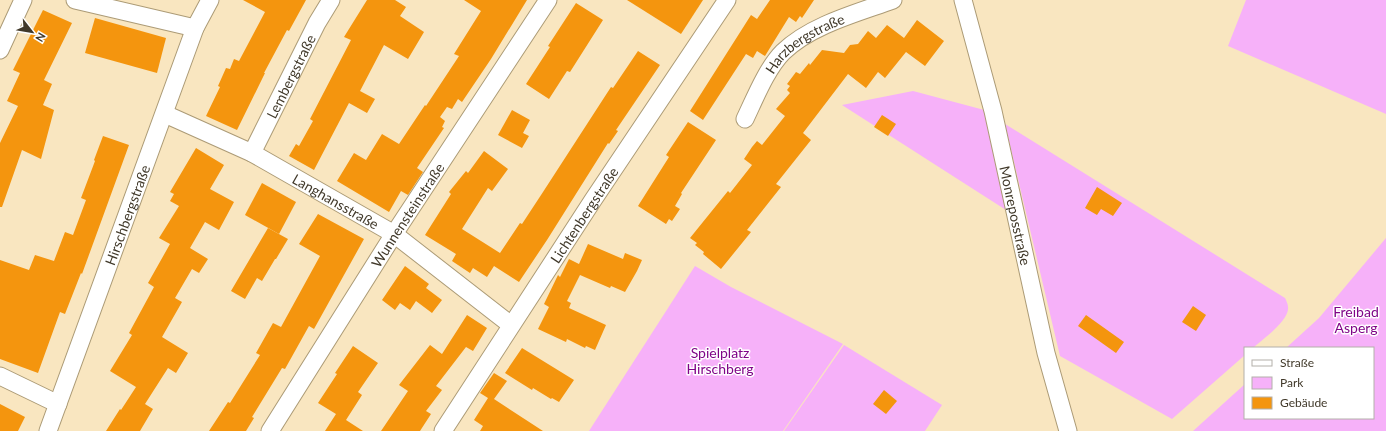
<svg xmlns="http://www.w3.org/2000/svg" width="1386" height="431" viewBox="0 0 1386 431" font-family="Lato,sans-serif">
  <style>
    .green { fill: #f6b1f9 }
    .building { fill: #f4950e }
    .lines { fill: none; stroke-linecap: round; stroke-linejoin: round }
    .street-casing { stroke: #ac9b76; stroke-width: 19 }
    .street { stroke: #fff; stroke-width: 17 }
    .labels { text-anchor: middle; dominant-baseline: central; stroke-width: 3; stroke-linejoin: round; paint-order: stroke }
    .street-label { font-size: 14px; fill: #41392a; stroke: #fff }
    .park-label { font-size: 14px; fill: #7f0487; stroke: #fff }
  </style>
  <rect width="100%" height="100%" fill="#f9e6c0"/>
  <g class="green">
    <polygon points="1246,0 1386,0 1386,114 1228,46"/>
    <polygon points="913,91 988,111 1006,210 842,105"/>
    <path d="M1005,124L1285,298C1286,300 1288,304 1288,307C1290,320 1262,340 1253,348H1245V355L1172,419L1060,356Z"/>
    <polygon points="1386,238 1386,431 1193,431 1245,384 1245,418 1373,418 1373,348 1286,348 1319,318"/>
    <polygon points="695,266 731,287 843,344 783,431 589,431"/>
    <polygon points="844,345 942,405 925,431 784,431"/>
  </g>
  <g class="building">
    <polygon points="243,0 306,0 289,31 287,30 264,73 265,73 237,130 206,116 220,87 218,86 226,68 230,69 234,59 239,61 265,12"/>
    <polygon points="367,0 395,0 406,7 400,16 424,32 408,59 384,45 360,91 375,99 367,113 349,103 314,170 289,156 296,144 299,146 313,121 310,119 351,40 344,37"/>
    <polygon points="464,0 527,0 491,59 462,102 458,99 452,109 447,107 440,117 445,121 442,127 444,128 417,168 423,172 408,195 401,191 389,212 337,181 354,153 366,160 382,134 399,144 425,105 426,106 459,56 454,54 481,11"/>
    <polygon points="627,0 703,0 681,34"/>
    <polygon points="770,0 814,0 802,18 800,16 796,22 789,17 765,56 757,51 753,58 746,54 703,120 690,111 751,15 757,19"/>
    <polygon points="576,3 603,20 570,72 567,71 549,99 526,84 550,47 548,46"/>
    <polygon points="43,10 72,23 44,80 52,84 43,105 54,110 41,159 22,150 2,207 0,207 0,143 18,106 7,101 20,73 13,70"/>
    <polygon points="95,18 166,38 157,73 85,53"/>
    <polygon points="917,20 944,41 925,66 906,52 885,78 878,72 866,88 848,74 803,133 811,140 776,184 781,187 747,230 751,232 721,269 703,254 704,252 695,245 697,243 690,238 728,191 730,193 752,165 744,159 752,147 757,141 762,145 785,116 776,109 790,93 787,90 790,86 787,84 796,72 800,74 809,63 810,65 822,50 844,53 850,45 858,44 868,31 876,38 887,25 904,38"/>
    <polygon points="638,51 660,65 616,130 618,131 609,144 608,143 547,240 519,282 494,266 487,277 473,268 470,273 452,261 456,254 425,235 451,194 449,192 466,171 468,173 484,151 508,169 492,191 488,188 462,229 500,253 520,223 522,224 543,192 611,87 613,88"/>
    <polygon points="512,110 530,120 523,133 529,136 522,148 498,135"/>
    <polygon points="882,115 896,124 888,136 874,127"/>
    <polygon points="688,122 716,140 681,193 682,194 675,206 680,209 672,221 669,219 666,224 638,206 669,157 666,155"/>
    <polygon points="103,136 129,145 82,274 81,273 65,314 60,312 38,373 0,359 0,260 29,270 35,255 54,261 65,232 73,235 86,200 81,198 95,161 94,160"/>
    <polygon points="196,148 224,165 210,189 234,202 219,230 205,222 190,248 208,259 199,273 192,269 175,298 182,302 162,337 188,353 176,373 168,368 145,404 153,409 140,431 106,431 120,409 121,410 136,387 110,371 132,335 129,333 154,287 148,283 170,244 159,238 179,206 170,201 174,194 170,192"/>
    <polygon points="262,183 296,202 279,234 245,215"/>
    <polygon points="1097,187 1122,203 1113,216 1101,209 1097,215 1085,208"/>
    <polygon points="318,214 364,239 314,329 309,326 285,369 282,368 252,417 254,418 246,431 209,431 228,402 230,403 260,355 256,353 273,323 281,327 320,256 299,244"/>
    <polygon points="268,228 288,239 276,259 275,259 262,281 257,278 245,299 231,291"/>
    <polygon points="588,244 623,259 625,253 642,260 637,271 625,292 611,286 610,288 580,275 567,301 571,303 569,308 606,325 595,350 586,346 585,348 567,339 566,342 538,329 549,307 544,304 558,275 560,277 569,259 579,264"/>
    <polygon points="405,266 429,284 426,288 442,300 432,313 416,301 410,310 400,303 395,310 382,300"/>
    <polygon points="1193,306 1206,315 1196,331 1182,322"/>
    <polygon points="467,315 487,328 473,351 466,347 436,386 442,390 426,411 431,414 420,431 381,431 408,391 399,385 430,345 442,354"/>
    <polygon points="1086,315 1124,342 1116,353 1078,326"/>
    <polygon points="353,346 378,363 358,392 362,395 346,420 363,431 325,431 336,414 318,403 337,374 335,373"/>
    <polygon points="522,348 574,380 559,402 552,398 551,399 533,388 532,390 505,373"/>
    <polygon points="494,373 507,381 494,399 543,431 480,431 483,426 474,420 488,398 480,393"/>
    <polygon points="884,390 897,401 886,414 873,404"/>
    <polygon points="0,404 25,417 18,431 0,431"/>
  </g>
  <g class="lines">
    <defs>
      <g id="street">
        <polyline points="75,0 195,28"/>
        <path id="s1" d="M963,0L993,111L1046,353L1068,431"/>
        <polyline points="0,50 23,0"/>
        <path id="s2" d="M165,114L252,153L394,234L511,325"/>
        <path id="s3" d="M745,119C755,98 767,68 783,52C811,25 857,13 893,0"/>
        <path id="s4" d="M252,153L317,23L331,0"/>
        <polyline points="0,376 58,404"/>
        <path id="s5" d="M48,431L195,28L210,0"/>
        <path id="s6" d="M270,431L394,234L548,0"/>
        <path id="s7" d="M443,431L593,200L727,0"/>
      </g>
    </defs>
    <use href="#street" class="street-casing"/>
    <use href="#street" class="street"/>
  </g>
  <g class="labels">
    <g class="street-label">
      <text stroke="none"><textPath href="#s3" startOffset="100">Harzbergstraße</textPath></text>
      <text stroke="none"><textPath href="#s4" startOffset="86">Lembergstraße</textPath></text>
      <text stroke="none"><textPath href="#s2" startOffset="192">Langhansstraße</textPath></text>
      <text stroke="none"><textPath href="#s5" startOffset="230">Hirschbergstraße</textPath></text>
      <text stroke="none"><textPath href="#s6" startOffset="256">Wunnensteinstraße</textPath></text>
      <text stroke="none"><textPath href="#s7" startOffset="258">Lichtenbergstraße</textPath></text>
      <text stroke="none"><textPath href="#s1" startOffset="222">Monreposstraße</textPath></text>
    </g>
    <g class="park-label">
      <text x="1356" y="311">Freibad<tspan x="1356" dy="16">Asperg</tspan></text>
      <text x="720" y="352">Spielplatz<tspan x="720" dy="16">Hirschberg</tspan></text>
    </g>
  </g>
  <rect x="1244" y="347" width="130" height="72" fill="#ffffff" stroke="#b3b0aa"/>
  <rect x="1252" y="360" width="20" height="6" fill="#ffffff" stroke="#b3b0aa"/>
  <text x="1280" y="367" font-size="12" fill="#41392a">Straße</text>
  <rect x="1252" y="377" width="20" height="12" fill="#f6b1f9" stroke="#b3b0aa"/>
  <text x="1280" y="387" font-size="12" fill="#41392a">Park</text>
  <rect x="1252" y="397" width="20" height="12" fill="#f4950e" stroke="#b3b0aa"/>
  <text x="1280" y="407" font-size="12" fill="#41392a">Gebäude</text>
  <g transform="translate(32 32) rotate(121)" stroke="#ffffff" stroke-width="3" paint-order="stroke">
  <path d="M0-3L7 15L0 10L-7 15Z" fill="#41392a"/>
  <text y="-6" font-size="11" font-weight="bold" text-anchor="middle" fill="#41392a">N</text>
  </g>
</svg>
